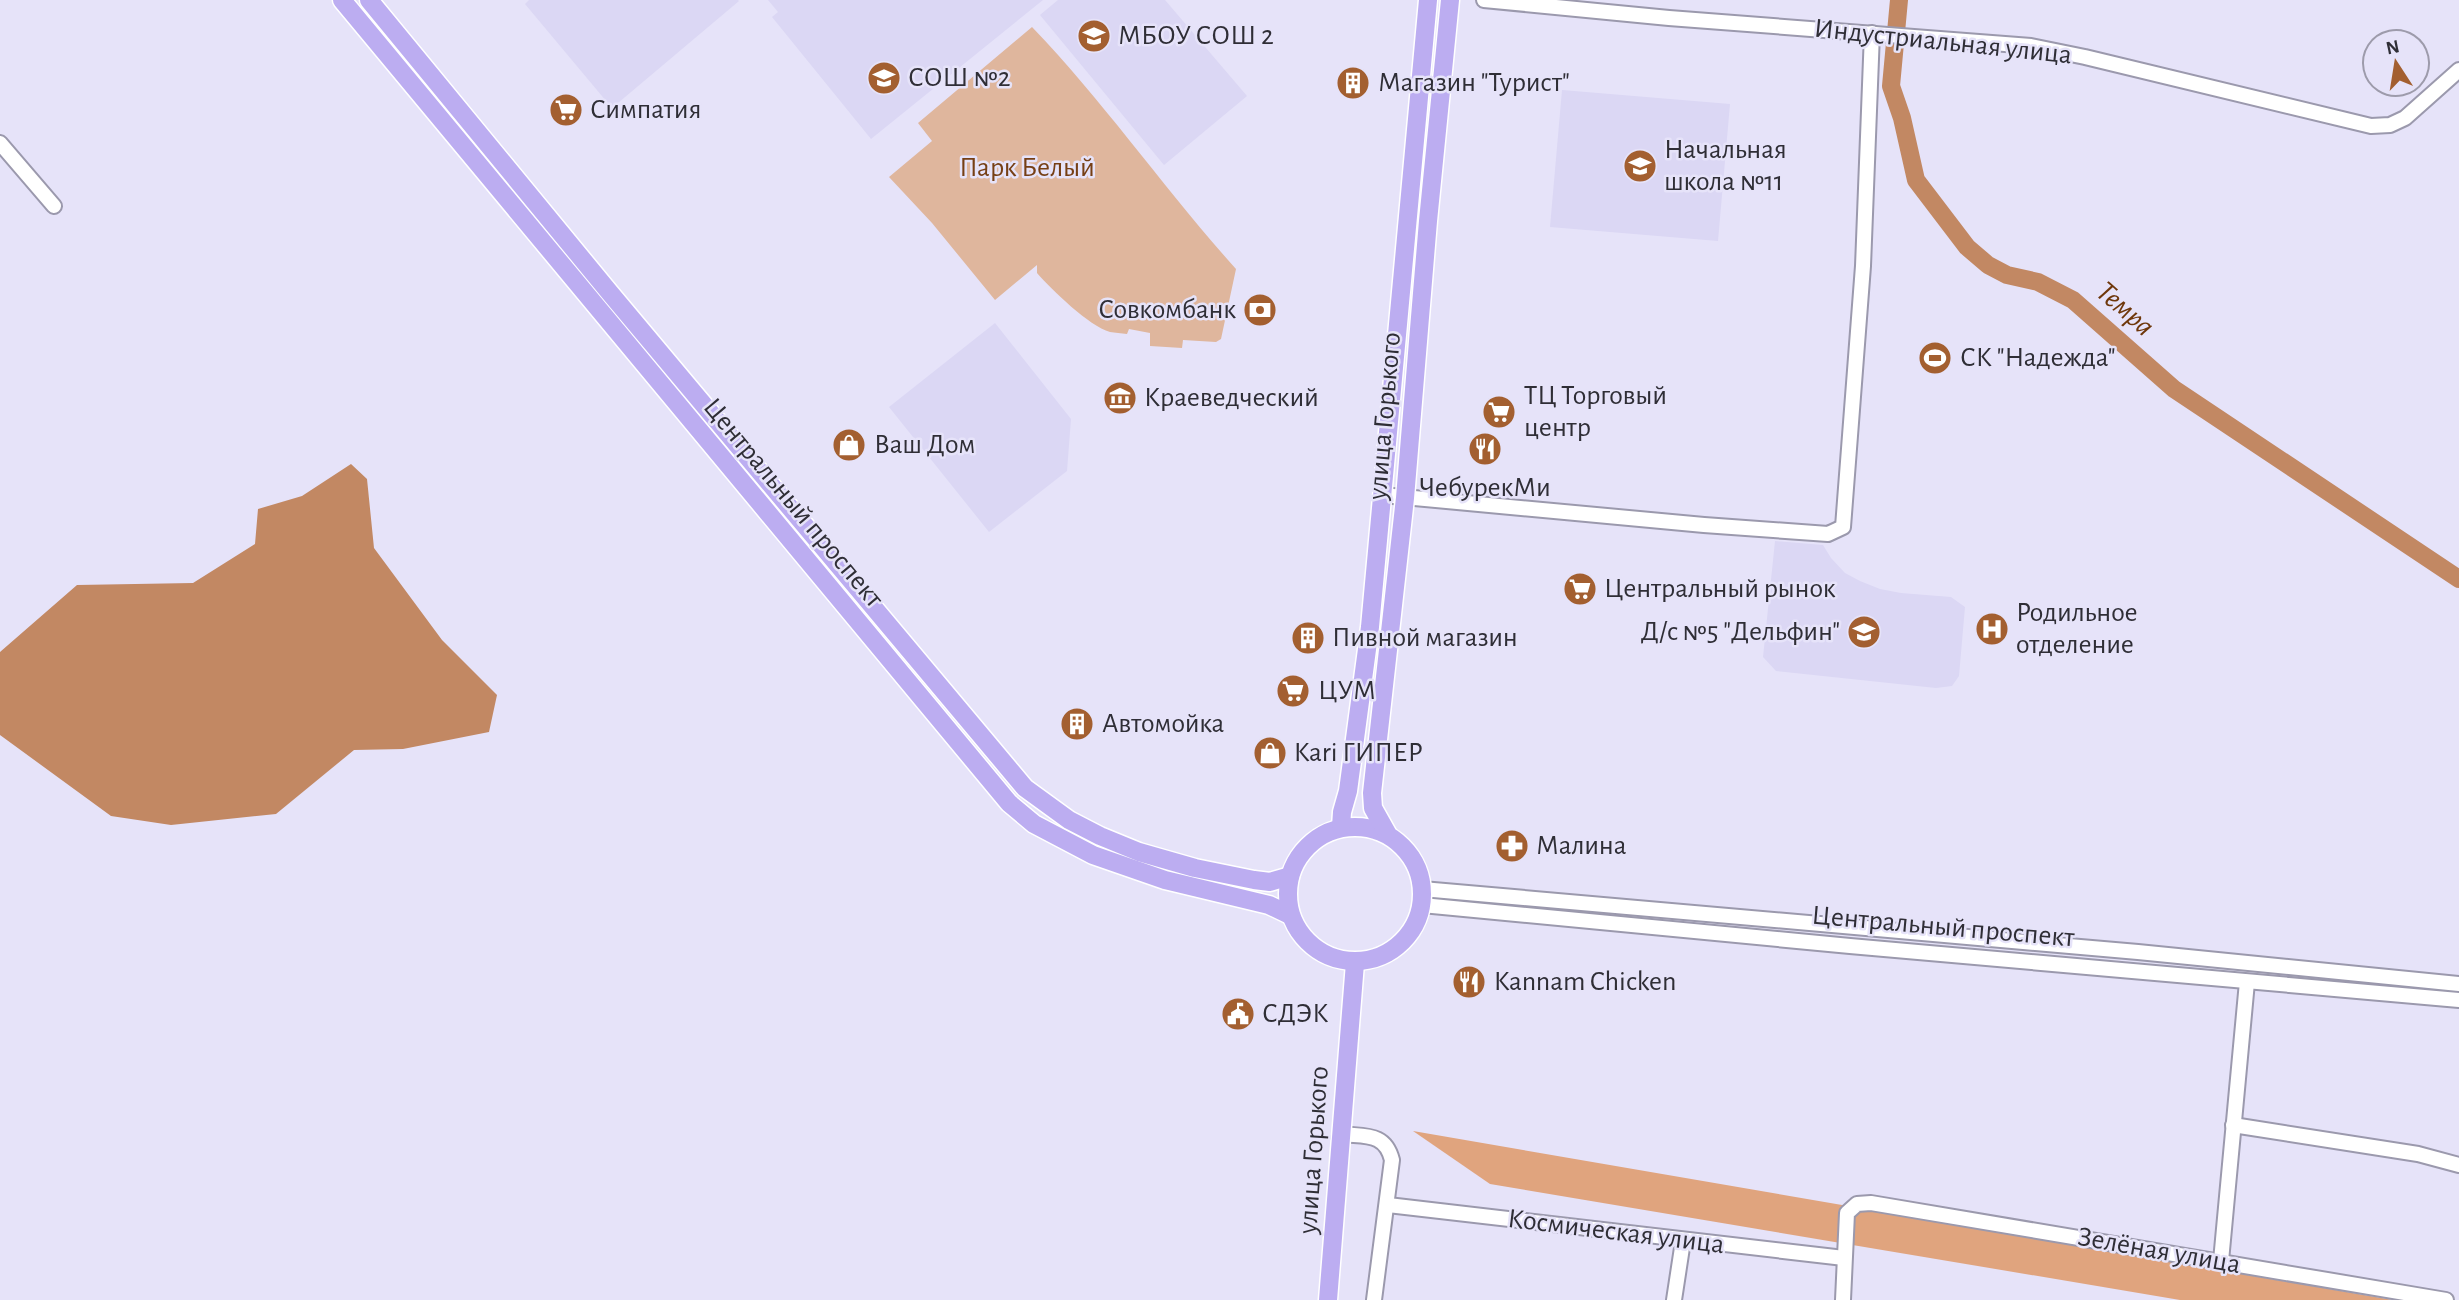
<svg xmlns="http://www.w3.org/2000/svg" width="2459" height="1300" viewBox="0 0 2459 1300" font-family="'Alegreya Sans',sans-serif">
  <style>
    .built { fill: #dbd7f4 }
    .green { fill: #dfb69d }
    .forest { fill: #e0a47e }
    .water { fill: #c28863 }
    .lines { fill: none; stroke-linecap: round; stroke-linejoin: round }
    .river { stroke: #c28863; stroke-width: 18 }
    .minor-casing { stroke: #9b99ad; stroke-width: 18 }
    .major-casing { stroke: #fff; stroke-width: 21 }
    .minor { stroke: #fff; stroke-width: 14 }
    .major { stroke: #bcadf1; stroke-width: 18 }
    .labels { text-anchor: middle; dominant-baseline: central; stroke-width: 5; stroke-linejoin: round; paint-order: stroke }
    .poi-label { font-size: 28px; fill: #2f2e36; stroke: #e6e3f9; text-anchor: start }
    .street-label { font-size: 28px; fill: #2f2e36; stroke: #e6e3f9 }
    .park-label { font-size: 28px; fill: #763f15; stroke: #e6e3f9 }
    .water-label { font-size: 30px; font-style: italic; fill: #6e370b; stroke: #e6e3f9 }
  </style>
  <rect width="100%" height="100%" fill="#e6e3f9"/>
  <g class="built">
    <polygon points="529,0 738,0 739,1 612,108 525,4"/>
    <polygon points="768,0 1043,0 871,139 772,17 778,12"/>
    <polygon points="1058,0 1165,0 1247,96 1164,165 1040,15"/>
    <polygon points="1562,90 1730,104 1718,241 1550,227"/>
    <polygon points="995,323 1071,419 1067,471 989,532 889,407"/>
    <polygon points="1775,541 1823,545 1831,558 1845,573 1860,581 1880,589 1901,593 1951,597 1965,607 1959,676 1952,686 1936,688 1776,671 1763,657"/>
  </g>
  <path class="green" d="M1032,27C1105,103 1165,190 1236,269L1221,339L1216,342L1183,340L1182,348L1150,346V333L1129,329L1127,334C1121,333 1115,333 1110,332C1089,326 1052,290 1037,273V265L995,300L932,223L889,177L932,141L918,123Z"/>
  <polygon class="forest" points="1413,1131 2393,1300 2180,1300 1490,1184"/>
  <polygon class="water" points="351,464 367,479 374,548 442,640 497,695 489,732 403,749 354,750 276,814 171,825 111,816 0,735 0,652 77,585 193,583 255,544 258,509 302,496"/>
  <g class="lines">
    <polyline class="river" points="1899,0 1891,86 1902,118 1916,180 1967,247 1988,265 2007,275 2038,282 2073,300 2174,389 2459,579"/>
    <defs>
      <g id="minor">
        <polyline points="1484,0 1669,18 2031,46 2085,57 2371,126 2390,125 2405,118 2459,70"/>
        <polyline points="0,143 54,206"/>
        <polyline points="1382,495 1704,525 1828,534 1843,527 1863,266 1872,33"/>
        <polyline points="1422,889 2138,952 2459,984"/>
        <polyline points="1422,905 1850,946 2459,1000"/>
        <polyline points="2233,1125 2418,1154 2459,1165"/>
        <path d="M1341,1134C1365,1137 1385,1132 1392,1160L1374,1300"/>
        <polyline points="1388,1205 1844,1258"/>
        <polyline points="2221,1261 2247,982"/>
        <polyline points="1674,1300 1683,1241"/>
        <polyline points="1843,1300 1847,1213 1857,1204 1871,1203 2446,1300"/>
      </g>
      <g id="major">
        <polyline points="342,0 1009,803 1034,824 1093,855 1165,880 1269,905 1290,915"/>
        <polyline points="369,0 610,293 1025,788 1069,820 1100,836 1139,852 1195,868 1254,880 1270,882 1290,876"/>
        <circle cx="1355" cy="894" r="67"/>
        <polyline points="1341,827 1342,812 1348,791 1370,627 1428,0"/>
        <polyline points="1387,833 1373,808 1372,793 1405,498 1428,221 1450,0"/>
        <polyline points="1328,1300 1355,963"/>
      </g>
    </defs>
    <use href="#minor" class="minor-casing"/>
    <use href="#major" class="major-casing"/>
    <use href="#minor" class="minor"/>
    <use href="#major" class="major"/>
  </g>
  <defs>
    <symbol id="school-disc" viewBox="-11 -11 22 22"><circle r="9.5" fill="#a35f30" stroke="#e6e3f9"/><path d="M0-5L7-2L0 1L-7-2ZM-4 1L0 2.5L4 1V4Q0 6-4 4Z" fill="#fff"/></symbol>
    <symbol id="building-disc" viewBox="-11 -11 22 22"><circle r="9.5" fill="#a35f30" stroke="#e6e3f9"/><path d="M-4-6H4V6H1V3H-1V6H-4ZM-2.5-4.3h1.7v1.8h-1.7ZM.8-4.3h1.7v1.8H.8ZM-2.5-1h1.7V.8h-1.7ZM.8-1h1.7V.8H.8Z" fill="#fff"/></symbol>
    <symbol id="supermarket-disc" viewBox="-11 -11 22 22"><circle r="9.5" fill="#a35f30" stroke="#e6e3f9"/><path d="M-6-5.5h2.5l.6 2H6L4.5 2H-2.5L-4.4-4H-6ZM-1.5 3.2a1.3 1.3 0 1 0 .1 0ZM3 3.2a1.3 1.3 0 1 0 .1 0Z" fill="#fff"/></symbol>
    <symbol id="bank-disc" viewBox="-11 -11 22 22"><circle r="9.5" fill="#a35f30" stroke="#e6e3f9"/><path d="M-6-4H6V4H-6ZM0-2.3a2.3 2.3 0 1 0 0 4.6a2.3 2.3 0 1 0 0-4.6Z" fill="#fff"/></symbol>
    <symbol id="stadium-disc" viewBox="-11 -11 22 22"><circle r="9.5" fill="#a35f30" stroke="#e6e3f9"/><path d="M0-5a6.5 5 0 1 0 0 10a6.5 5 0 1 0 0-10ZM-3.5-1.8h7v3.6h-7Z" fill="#fff"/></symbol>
    <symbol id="museum-disc" viewBox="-11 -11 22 22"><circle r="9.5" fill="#a35f30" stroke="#e6e3f9"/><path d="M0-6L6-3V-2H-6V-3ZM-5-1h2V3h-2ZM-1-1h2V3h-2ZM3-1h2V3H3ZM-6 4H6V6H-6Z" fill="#fff"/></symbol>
    <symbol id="shop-disc" viewBox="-11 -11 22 22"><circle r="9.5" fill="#a35f30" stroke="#e6e3f9"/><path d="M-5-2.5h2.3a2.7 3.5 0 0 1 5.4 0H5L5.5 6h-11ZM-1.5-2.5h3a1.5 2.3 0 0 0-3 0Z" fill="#fff"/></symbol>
    <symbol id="restaurant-disc" viewBox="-11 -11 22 22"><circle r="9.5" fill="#a35f30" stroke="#e6e3f9"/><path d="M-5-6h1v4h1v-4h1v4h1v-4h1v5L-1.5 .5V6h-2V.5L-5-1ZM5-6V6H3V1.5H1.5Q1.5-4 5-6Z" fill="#fff"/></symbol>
    <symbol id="hospital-disc" viewBox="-11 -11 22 22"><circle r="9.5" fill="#a35f30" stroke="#e6e3f9"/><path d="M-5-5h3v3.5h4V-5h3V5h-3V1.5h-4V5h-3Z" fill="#fff"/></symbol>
    <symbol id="pharmacy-disc" viewBox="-11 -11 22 22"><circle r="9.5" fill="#a35f30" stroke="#e6e3f9"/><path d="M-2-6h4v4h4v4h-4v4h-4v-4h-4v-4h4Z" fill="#fff"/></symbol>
    <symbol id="civic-disc" viewBox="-11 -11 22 22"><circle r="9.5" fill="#a35f30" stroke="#e6e3f9"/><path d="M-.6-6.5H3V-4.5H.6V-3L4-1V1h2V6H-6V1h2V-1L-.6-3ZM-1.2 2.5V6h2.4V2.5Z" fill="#fff"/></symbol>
  </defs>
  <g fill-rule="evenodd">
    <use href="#school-disc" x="1075" y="17" width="38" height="38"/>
    <use href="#school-disc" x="865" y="59" width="38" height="38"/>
    <use href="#building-disc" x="1334" y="64" width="38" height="38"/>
    <use href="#supermarket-disc" x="547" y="91" width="38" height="38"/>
    <use href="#school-disc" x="1621" y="147" width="38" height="38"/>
    <use href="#bank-disc" x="1241" y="291" width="38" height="38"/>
    <use href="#stadium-disc" x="1916" y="339" width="38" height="38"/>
    <use href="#museum-disc" x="1101" y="379" width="38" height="38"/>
    <use href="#supermarket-disc" x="1480" y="393" width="38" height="38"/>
    <use href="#shop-disc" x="830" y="426" width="38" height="38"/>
    <use href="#restaurant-disc" x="1466" y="430" width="38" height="38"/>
    <use href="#supermarket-disc" x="1561" y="570" width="38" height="38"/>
    <use href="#hospital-disc" x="1973" y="610" width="38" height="38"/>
    <use href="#school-disc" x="1845" y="613" width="38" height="38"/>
    <use href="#building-disc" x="1289" y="619" width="38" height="38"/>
    <use href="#supermarket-disc" x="1274" y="672" width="38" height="38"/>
    <use href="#building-disc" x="1058" y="705" width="38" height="38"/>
    <use href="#shop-disc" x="1251" y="734" width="38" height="38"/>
    <use href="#pharmacy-disc" x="1493" y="827" width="38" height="38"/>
    <use href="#restaurant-disc" x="1450" y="963" width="38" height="38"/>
    <use href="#civic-disc" x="1219" y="995" width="38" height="38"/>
  </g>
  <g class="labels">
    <g class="poi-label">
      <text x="1118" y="36">МБОУ СОШ 2</text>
      <text x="908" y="78">СОШ №2</text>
      <text x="1378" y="83">Магазин "Турист"</text>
      <text x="590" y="110">Симпатия</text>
      <text x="1664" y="150">Начальная<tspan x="1664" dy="32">школа №11</tspan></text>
      <text x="1236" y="310" text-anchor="end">Совкомбанк</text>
      <text x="1960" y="358">СК "Надежда"</text>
      <text x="1524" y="396">ТЦ Торговый<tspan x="1524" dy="32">центр</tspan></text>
      <text x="1144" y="398">Краеведческий</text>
      <text x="874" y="445">Ваш Дом</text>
      <text x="1485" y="488" text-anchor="middle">ЧебурекМи</text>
      <text x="1604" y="589">Центральный рынок</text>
      <text x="2016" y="613">Родильное<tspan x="2016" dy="32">отделение</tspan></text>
      <text x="1840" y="632" text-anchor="end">Д/c №5 "Дельфин"</text>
      <text x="1332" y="638">Пивной магазин</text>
      <text x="1318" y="691">ЦУМ</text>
      <text x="1102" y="724">Автомойка</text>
      <text x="1294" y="753">Kari ГИПЕР</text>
      <text x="1536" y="846">Малина</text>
      <text x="1494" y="982">Kannam Chicken</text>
      <text x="1262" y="1014">СДЭК</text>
    </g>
    <g class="street-label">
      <text transform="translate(1943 42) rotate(6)">Индустриальная улица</text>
      <text transform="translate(1385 416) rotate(-85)">улица Горького</text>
      <text transform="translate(793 503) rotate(50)">Центральный проспект</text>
      <text transform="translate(1943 927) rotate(5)">Центральный проспект</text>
      <text transform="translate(1314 1150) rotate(-86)">улица Горького</text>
      <text transform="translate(1616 1232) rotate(7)">Космическая улица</text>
      <text transform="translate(2159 1251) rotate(10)">Зелёная улица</text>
    </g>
    <g class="park-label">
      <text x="1027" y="168">Парк Белый</text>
    </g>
    <g class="water-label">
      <text transform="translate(2125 309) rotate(41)">Темра</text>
    </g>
  </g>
  <g transform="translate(2396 63) rotate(348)"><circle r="33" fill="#e6e3f9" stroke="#9d9bab" stroke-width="2"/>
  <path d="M0-5L12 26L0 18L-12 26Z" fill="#a35f30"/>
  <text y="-10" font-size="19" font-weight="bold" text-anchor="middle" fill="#2f2e36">N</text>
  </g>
</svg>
